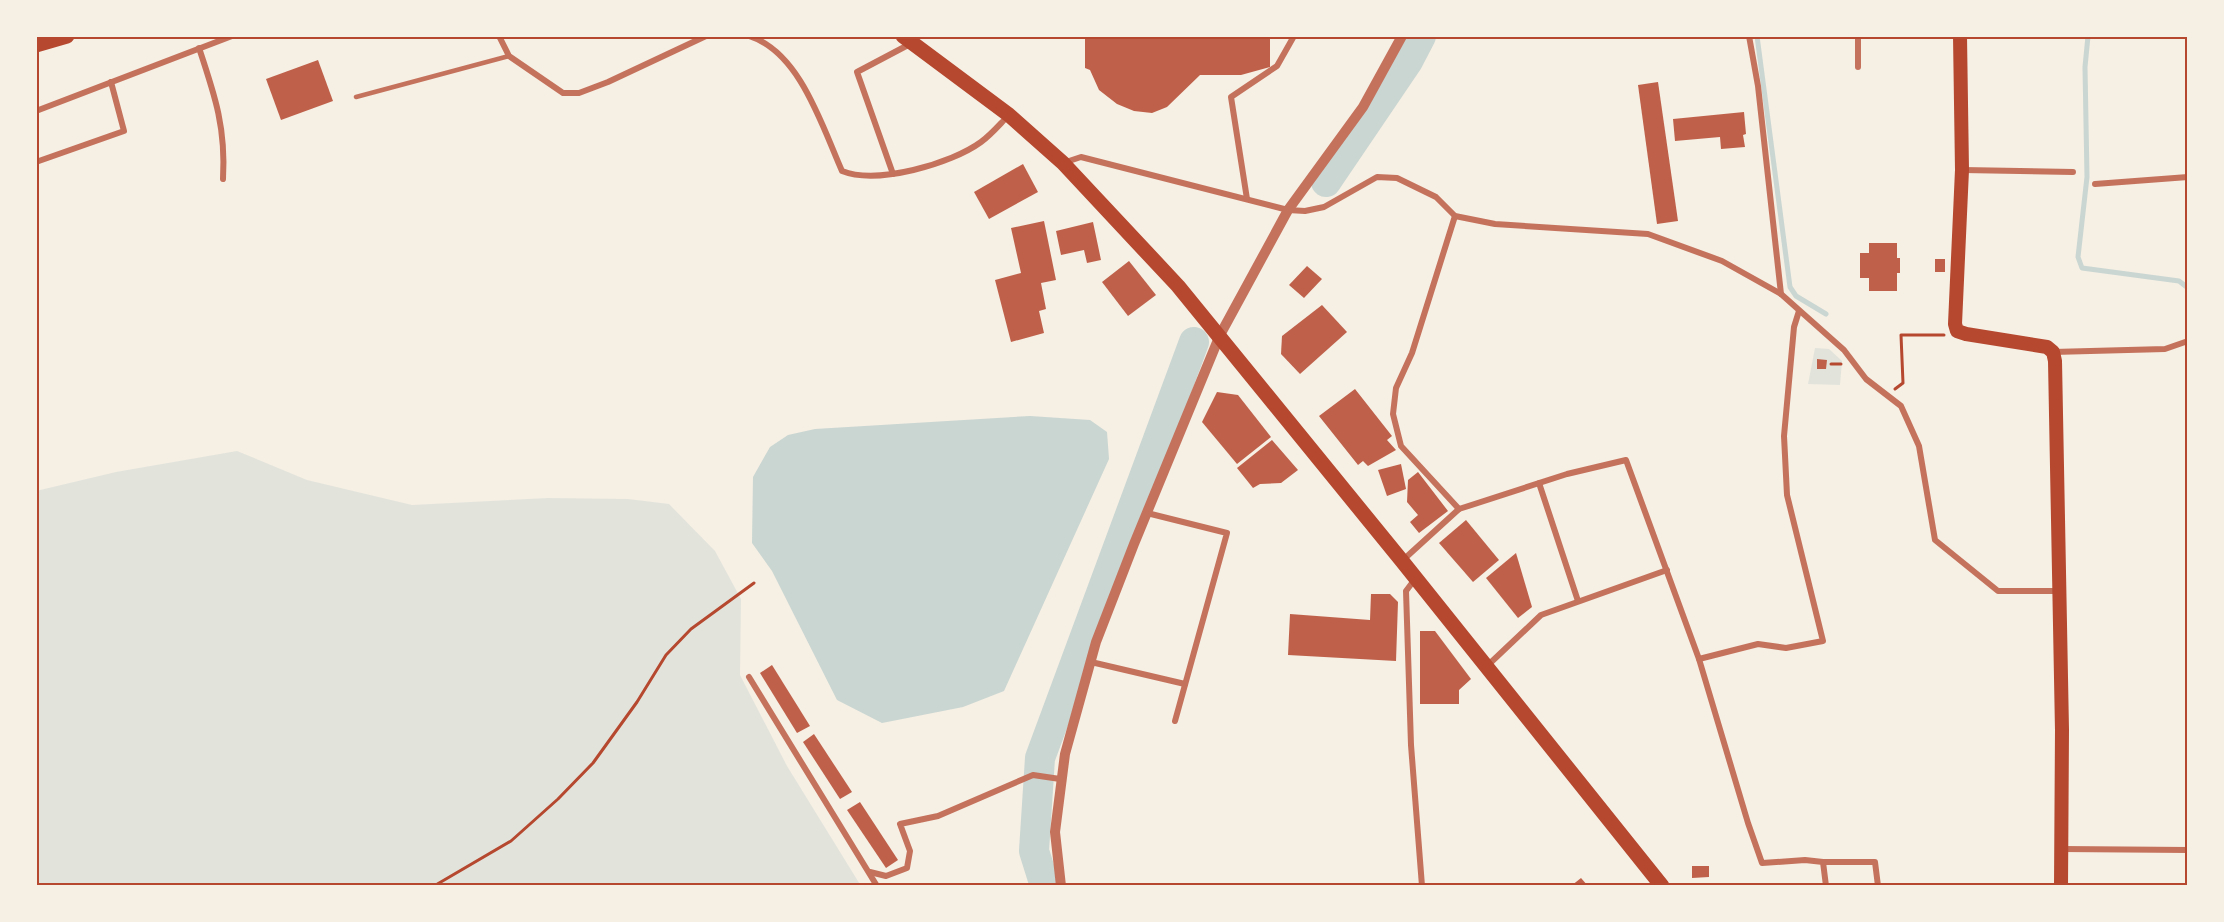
<svg xmlns="http://www.w3.org/2000/svg" width="2224" height="922" viewBox="0 0 2224 922" font-family="Helvetica,sans-serif">
  <style>
    .green { fill: #e2e4dc }
    .water { fill: #c9d6d2 }
    .lines { fill: none; stroke-linecap: round; stroke-linejoin: round }
    .stream { stroke: #c9d6d2; stroke-width: 5 }
    .river { stroke: #c9d6d2; stroke-width: 30 }
    .building { fill: #bf614a }
    .path { stroke: #b5482f; stroke-width: 3 }
    .service { stroke: #c5725c; stroke-width: 4.5 }
    .minor { stroke: #c5725c; stroke-width: 6 }
    .tertiary { stroke: #c5725c; stroke-width: 10 }
    .primary { stroke: #b5482f; stroke-width: 14 }
    .trunk { stroke: #b5482f; stroke-width: 15 }
    .neatline { fill: none; stroke: #b5482f; stroke-width: 2 }
  </style>
  <rect width="100%" height="100%" fill="#f6efe4"/>
  <g class="green">
    <polygon points="1815,348 1829,349 1842,361 1840,385 1808,384"/>
    <polygon points="237,451 307,480 412,505 548,498 628,499 669,504 715,551 741,599 740,675 787,766 861,886 36,886 36,491 116,472"/>
  </g>
  <polygon class="water" points="1030,416 1090,420 1107,432 1109,459 1004,691 963,707 882,723 837,700 772,571 752,543 753,477 770,447 788,435 815,429"/>
  <g class="lines">
    <g class="stream">
      <polyline points="1757,36 1790,287 1796,296 1826,314"/>
      <polyline points="2088,36 2085,67 2087,177 2078,257 2082,268 2179,281 2188,288"/>
    </g>
    <g class="river">
      <polyline points="1326,182 1408,61 1421,36"/>
      <polyline points="1045,886 1034,851 1040,758 1194,342"/>
    </g>
  </g>
  <g class="building">
    <polygon points="1085,36 1270,36 1270,67 1241,75 1200,75 1167,107 1152,113 1134,111 1117,104 1099,90 1090,70 1085,68"/>
    <polygon points="318,60 333,101 281,120 266,79"/>
    <polygon points="1658,82 1678,221 1657,224 1638,85"/>
    <polygon points="1744,112 1746,134 1743,135 1745,147 1721,149 1720,137 1675,141 1673,119"/>
    <polygon points="1023,164 1038,192 989,219 974,192"/>
    <polygon points="1044,221 1056,280 1041,283 1046,309 1039,311 1044,333 1011,342 995,280 1021,273 1011,228"/>
    <polygon points="1093,222 1101,260 1087,263 1084,250 1061,255 1056,231"/>
    <polygon points="1869,243 1897,243 1897,258 1900,258 1900,273 1897,273 1897,291 1869,291 1869,278 1860,278 1860,253 1869,253"/>
    <rect x="1935" y="259" width="10" height="13"/>
    <polygon points="1129,261 1156,295 1128,316 1102,282"/>
    <polygon points="1307,266 1322,279 1304,298 1289,285"/>
    <polygon points="1322,305 1347,332 1300,374 1281,354 1282,336"/>
    <polygon points="1817,359 1827,360 1826,369 1817,369"/>
    <polygon points="1355,389 1392,436 1387,440 1396,450 1368,466 1363,461 1358,465 1319,416"/>
    <polygon points="1217,392 1238,395 1271,437 1237,464 1202,422"/>
    <polygon points="1272,440 1298,470 1281,483 1260,484 1253,488 1237,468"/>
    <polygon points="1401,464 1406,489 1387,496 1378,470"/>
    <polygon points="1418,472 1448,511 1419,533 1410,522 1418,515 1407,502 1408,480"/>
    <polygon points="1466,520 1499,560 1473,582 1439,543"/>
    <polygon points="1516,553 1532,607 1518,618 1486,578"/>
    <polygon points="1371,594 1390,594 1398,602 1396,661 1288,655 1290,614 1370,620"/>
    <polygon points="1420,631 1435,631 1471,679 1459,690 1459,704 1420,704"/>
    <polygon points="772,665 810,726 797,733 760,673"/>
    <polygon points="814,734 852,792 840,799 803,742"/>
    <polygon points="860,802 898,860 886,868 847,810"/>
    <polygon points="1692,866 1709,866 1709,877 1692,878"/>
    <polygon points="1581,878 1588,886 1571,886"/>
  </g>
  <g class="lines">
    <g class="path">
      <polyline points="1831,364 1841,364"/>
      <polyline points="1895,389 1903,383 1901,335 1944,335"/>
      <polyline points="434,886 511,841 558,799 593,763 637,702 666,655 691,629 754,583"/>
    </g>
    <polyline class="service" points="356,97 509,56"/>
    <g class="minor">
      <polyline points="499,36 509,56 563,93 579,93 608,82 706,36"/>
      <path d="M749,36C800,52 822,126 842,171C877,185 951,164 981,142C991,135 1000,124 1008,116"/>
      <polyline points="1749,36 1758,86 1781,294"/>
      <polyline points="1858,36 1858,67"/>
      <path d="M199,48C215,96 226,128 223,179"/>
      <polyline points="36,111 232,36"/>
      <polyline points="36,162 124,131 111,82"/>
      <polyline points="1066,162 1081,157 1288,210 1305,211 1324,207 1377,177 1397,178 1436,197 1455,216 1495,224 1648,234 1722,261 1781,294 1844,350 1866,379 1901,406 1919,446 1935,540 1998,591 2059,591"/>
      <polyline points="1963,170 2073,172"/>
      <polyline points="893,174 857,72 910,44"/>
      <polyline points="2095,184 2188,177"/>
      <polyline points="1247,199 1231,97 1277,66 1294,36"/>
      <polyline points="1455,216 1412,353 1396,388 1393,414 1401,446 1459,509"/>
      <polyline points="2053,352 2165,349 2188,341"/>
      <polyline points="1539,483 1578,601"/>
      <polyline points="1147,513 1227,533 1175,721"/>
      <polyline points="1403,560 1459,509 1567,474 1626,460 1699,659 1748,823 1762,863 1805,860 1823,862 1826,886"/>
      <polyline points="1415,579 1406,591 1411,745 1422,886"/>
      <polyline points="1699,659 1758,644 1786,648 1823,641 1787,495 1784,436 1794,327 1799,311"/>
      <polyline points="1091,662 1185,684"/>
      <polyline points="1486,667 1541,615 1667,570"/>
      <polyline points="749,677 877,886"/>
      <polyline points="2062,849 2188,850"/>
      <polyline points="1823,862 1875,862 1878,886"/>
      <polyline points="870,872 886,876 907,868 910,851 900,824 938,816 1033,775 1060,779"/>
    </g>
    <polyline class="tertiary" points="1061,886 1055,832 1065,754 1096,642 1134,544 1220,335 1288,210 1363,107 1402,36"/>
    <polyline class="primary" points="1960,36 1962,170 1955,324 1957,331 1966,334 2047,347 2053,352 2055,361 2062,730 2061,886"/>
    <g class="trunk">
      <polyline points="903,36 1009,115 1063,163 1178,286 1402,561 1662,886"/>
      <polyline points="36,45 67,36"/>
    </g>
  </g>
  <rect width="2224" height="922" fill="none" stroke="#f6efe4" stroke-width="75"/>
  <rect x="38" y="38" width="2148" height="846" class="neatline"/>
</svg>
